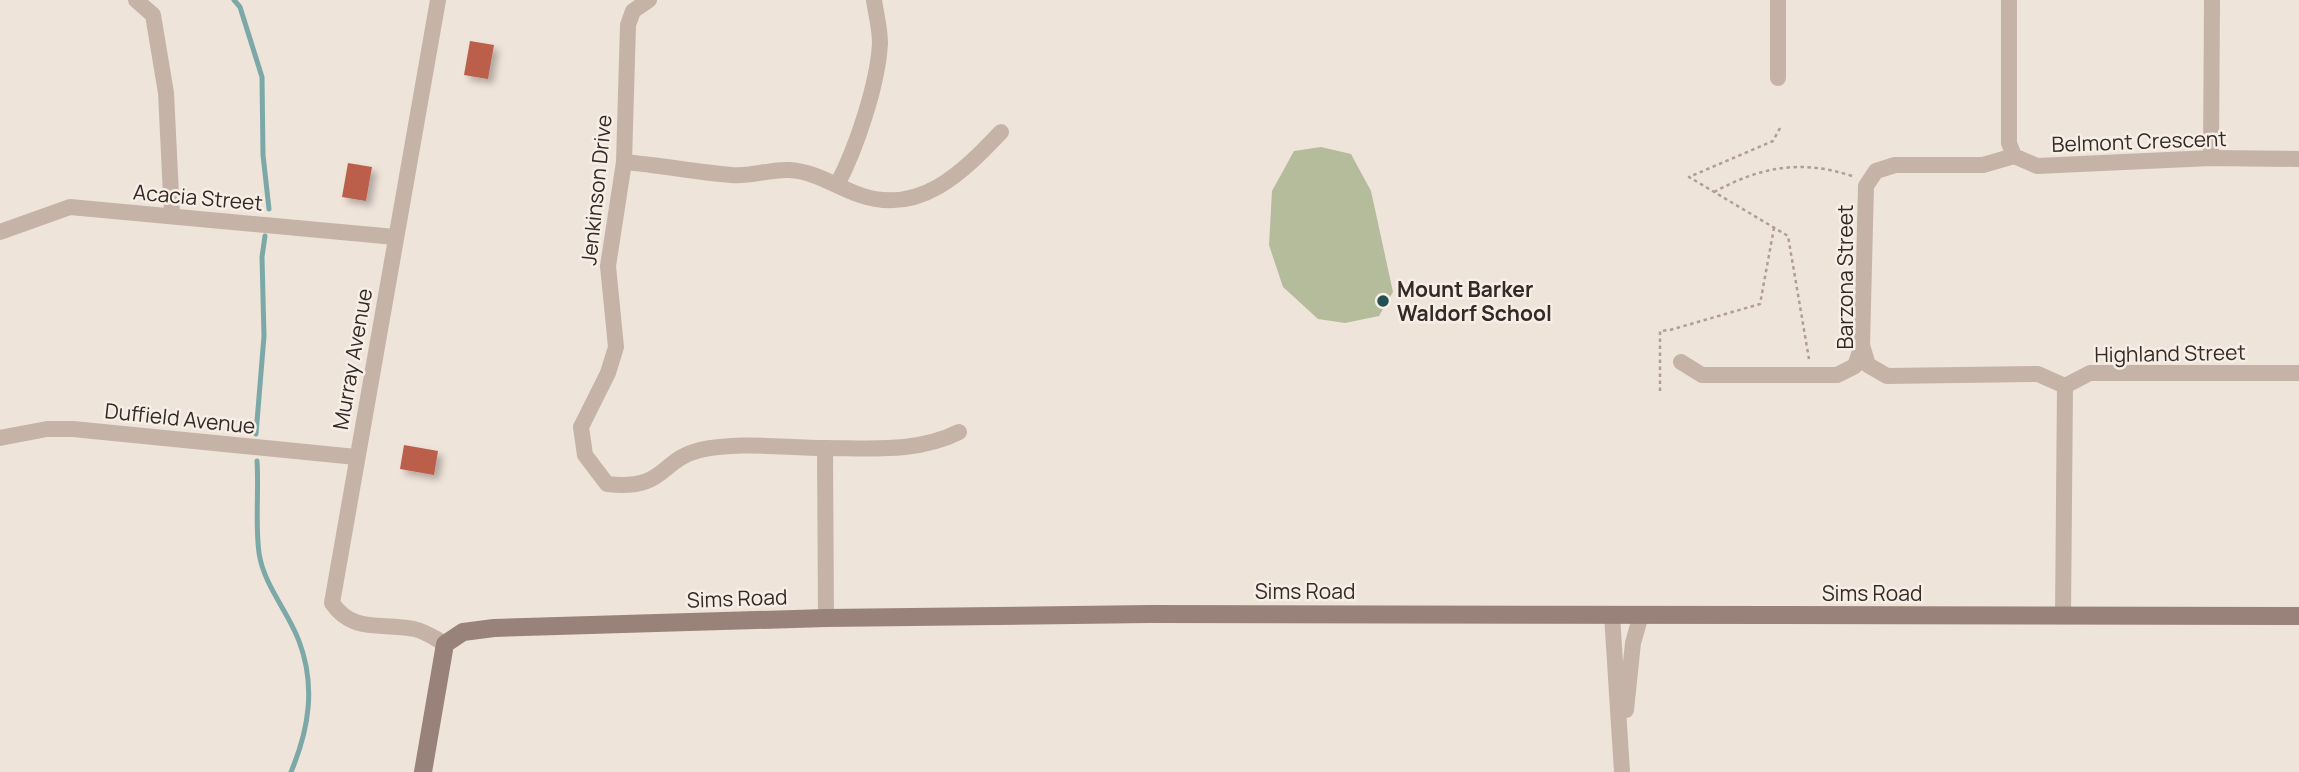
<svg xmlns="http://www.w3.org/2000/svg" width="2299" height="772" viewBox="0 0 2299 772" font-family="Manrope,sans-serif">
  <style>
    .green { fill: #b4bc9c }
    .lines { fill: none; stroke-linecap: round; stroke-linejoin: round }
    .stream { stroke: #7ca9a8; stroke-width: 5 }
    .building { fill: #bb5f4c; filter: url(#shadow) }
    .path { stroke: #b19d92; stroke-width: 2.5; stroke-dasharray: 3.5 3.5; stroke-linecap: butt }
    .street { stroke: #c6b3a8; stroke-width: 16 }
    .secondary { stroke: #998279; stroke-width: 18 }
    .poi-dot { fill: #215150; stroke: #f7eee6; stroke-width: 2.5 }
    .labels { text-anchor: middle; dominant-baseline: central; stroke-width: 5; stroke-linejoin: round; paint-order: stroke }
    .street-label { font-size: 21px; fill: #332a27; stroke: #f7eee6 }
    .poi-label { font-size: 21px; font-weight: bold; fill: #332a27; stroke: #f7eee6; text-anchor: start }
  </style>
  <defs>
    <filter id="shadow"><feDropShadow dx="5" dy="5" stdDeviation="3.5" flood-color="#0004"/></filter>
  </defs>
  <rect width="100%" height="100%" fill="#efe4da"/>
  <polygon class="green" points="1321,147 1351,154 1371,191 1393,292 1379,316 1345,323 1318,319 1283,287 1269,245 1272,191 1294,151"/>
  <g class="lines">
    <g class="stream">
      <polyline points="234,0 240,7 262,77 263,155 269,209"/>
      <polyline points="256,434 264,336 262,257 265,236"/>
      <path d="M257,461C259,491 255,523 259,553C264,586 288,611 299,641C316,686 309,729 291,772"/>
    </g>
  </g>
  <g class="building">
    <polygon points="470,41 494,45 488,79 464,75"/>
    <polygon points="348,163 372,167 366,201 342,197"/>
    <polygon points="404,445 438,451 434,475 400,469"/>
  </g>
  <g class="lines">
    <g class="path">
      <polyline points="1780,128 1773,141 1689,177 1788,236 1809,359"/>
      <path d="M1714,192C1760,167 1801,159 1852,176"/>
      <polyline points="1660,391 1660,331 1670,330 1760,304 1774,228"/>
    </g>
    <g class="street">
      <polyline points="136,0 153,15 166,93 172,215"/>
      <path d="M438,0L332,603C353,634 382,622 414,629C425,631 436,639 445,644"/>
      <path d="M649,0L633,11L628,25L624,162L608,266L616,347L608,373L581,427L585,455L607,484C666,491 659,460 700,450C739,441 785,448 825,448L826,618"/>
      <polyline points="2009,0 2009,143 2014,156 2037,166 2211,158 2299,159"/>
      <polyline points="1778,78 1778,0"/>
      <polyline points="2014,156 1983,165 1895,165 1876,171 1866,186 1862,345 1868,365 1887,376 2038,374 2065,386"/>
      <polyline points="2211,158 2212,0"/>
      <path d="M624,162C660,165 695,172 731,175C750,177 770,169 789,170C814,171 837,187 860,195C920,216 963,172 1001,132"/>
      <path d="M837,185C856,149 878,84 880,43C880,29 876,14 874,0"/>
      <polyline points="0,232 70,207 395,237"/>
      <polyline points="1681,362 1702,375 1837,375 1855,366 1862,345"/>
      <polyline points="0,438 47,429 73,429 356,457"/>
      <path d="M825,448C871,448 917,453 959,432"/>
      <polyline points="1612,615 1622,772"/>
      <polyline points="2063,616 2065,386 2090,373 2299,373"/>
      <polyline points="1626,710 1633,643 1641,615"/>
    </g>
    <polyline class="secondary" points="423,772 445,644 463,632 494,628 826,618 1150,614 2299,616"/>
  </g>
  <circle class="poi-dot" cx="1383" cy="301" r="7"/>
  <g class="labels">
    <g class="street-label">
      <text transform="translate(2139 141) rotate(-2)">Belmont Crescent</text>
      <text transform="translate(596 190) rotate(-84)">Jenkinson Drive</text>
      <text transform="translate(198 197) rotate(5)">Acacia Street</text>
      <text transform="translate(1845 277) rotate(-90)">Barzona Street</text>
      <text transform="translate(2170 353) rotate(-1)">Highland Street</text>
      <text transform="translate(352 359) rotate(-80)">Murray Avenue</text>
      <text transform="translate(180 418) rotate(6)">Duffield Avenue</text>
      <text x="1305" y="591">Sims Road</text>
      <text x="1872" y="593">Sims Road</text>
      <text transform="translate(737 598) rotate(-2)">Sims Road</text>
    </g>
    <g class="poi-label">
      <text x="1397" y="289">Mount Barker<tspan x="1397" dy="24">Waldorf School</tspan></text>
    </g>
  </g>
</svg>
